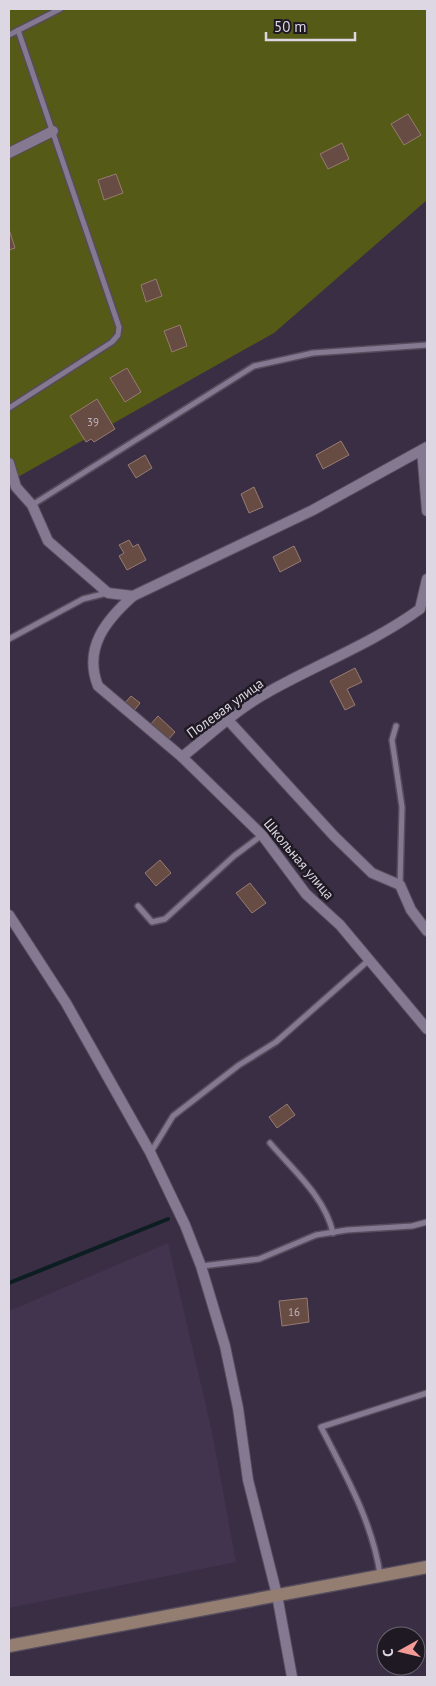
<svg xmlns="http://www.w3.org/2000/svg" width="436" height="1686" viewBox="0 0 436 1686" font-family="'PT Sans',sans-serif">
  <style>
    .built { fill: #42344f }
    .green { fill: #555a16 }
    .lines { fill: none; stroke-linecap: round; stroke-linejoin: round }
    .stream { stroke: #0c1e21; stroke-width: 4 }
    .building { fill: #674c44; stroke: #987b72 }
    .service-casing { stroke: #554c5d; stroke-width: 8 }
    .minor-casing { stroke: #554c5d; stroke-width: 12 }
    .secondary-casing { stroke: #554c5d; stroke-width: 15 }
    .service { stroke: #857891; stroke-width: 5 }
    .minor { stroke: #857891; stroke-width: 10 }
    .secondary { stroke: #947e71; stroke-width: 12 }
    .labels { text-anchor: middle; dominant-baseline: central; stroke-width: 5; stroke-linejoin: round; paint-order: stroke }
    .number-label { font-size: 11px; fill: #c0b4bc }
    .street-label { font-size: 14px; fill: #ddd7e4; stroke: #1e1922 }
  </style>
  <rect width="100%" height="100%" fill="#392e43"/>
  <polygon class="built" points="168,1243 212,1432 236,1562 9,1608 9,1311"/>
  <polygon class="green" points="9,9 427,9 427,200 274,333 9,482"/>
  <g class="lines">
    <polyline class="stream" points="9,1283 168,1219"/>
  </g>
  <g class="building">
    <polygon points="408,114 421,135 404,145 391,124"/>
    <polygon points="342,143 349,159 328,169 320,154"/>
    <polygon points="116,174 123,193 104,200 98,180"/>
    <polygon points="9,229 15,248 9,250"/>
    <polygon points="156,279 162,296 146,302 141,285"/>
    <polygon points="180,325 187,346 172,352 164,331"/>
    <polygon points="127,368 141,392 125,402 110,378"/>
    <polygon points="97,399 115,429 94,442 91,439 86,442 70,416"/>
    <polygon points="341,441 349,455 323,469 316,455"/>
    <polygon points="145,455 152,468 136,478 128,465"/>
    <polygon points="254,487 263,507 249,513 241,494"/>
    <polygon points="129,540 133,547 138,544 146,560 127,570 119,556 124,553 119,545"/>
    <polygon points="294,546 301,561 280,572 273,557"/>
    <polygon points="355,668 362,682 347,689 355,705 345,710 330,681"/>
    <polygon points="131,696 140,703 133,712 124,704"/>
    <polygon points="158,716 175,732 167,741 150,725"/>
    <polygon points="160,860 171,873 156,886 145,873"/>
    <polygon points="250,883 266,903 252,913 236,893"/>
    <polygon points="287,1104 295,1115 277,1128 269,1117"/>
    <polygon points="307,1298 309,1322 282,1326 279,1301"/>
  </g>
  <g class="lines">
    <defs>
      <g id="service">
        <polyline points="9,35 60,9"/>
        <polyline points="9,408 112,342 118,335 119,327 18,30"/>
        <polyline points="32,505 254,366 313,353 427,345"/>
        <polyline points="9,639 83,599 107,593"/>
        <polyline points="396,726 392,740 402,807 400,885"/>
        <polyline points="138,906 152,922 165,919 234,856 262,835"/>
        <path d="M270,1143C293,1170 325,1197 333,1233"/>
        <polyline points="151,1152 173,1116 239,1065 276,1042 369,960"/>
        <polyline points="202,1266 259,1259 316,1235 347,1230 412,1226 427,1222"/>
        <path d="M380,1574C372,1521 345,1474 321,1427L427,1393"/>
      </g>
      <g id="minor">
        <polyline points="9,153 53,131"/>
        <path d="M427,447L313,510L133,596C106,620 83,648 98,686L182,757L262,835L306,894L340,925L427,1029"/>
        <polyline points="422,450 427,511"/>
        <polyline points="9,463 16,487 32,505 48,541 108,593 133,596"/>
        <polyline points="228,720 334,836 372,873 400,885 411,910 427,931"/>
        <path d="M182,757C210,735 238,708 270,691C320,663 373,643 420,609L427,579"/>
        <polyline points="9,915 66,1003 150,1152 185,1225 201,1266 225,1346 238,1408 248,1480 277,1595 292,1677"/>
      </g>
      <polyline id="secondary" points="9,1646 427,1567"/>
    </defs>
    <use href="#service" class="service-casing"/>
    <use href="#minor" class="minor-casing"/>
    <use href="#secondary" class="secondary-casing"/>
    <use href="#service" class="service"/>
    <use href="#minor" class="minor"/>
    <use href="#secondary" class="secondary"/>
  </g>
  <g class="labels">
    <g class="number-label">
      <text x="93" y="422">39</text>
      <text x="294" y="1312">16</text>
    </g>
    <g class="street-label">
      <text transform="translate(225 708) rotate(-36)">Полевая улица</text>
      <text transform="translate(299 859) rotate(50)">Школьная улица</text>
    </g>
  </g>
  <rect width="436" height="1686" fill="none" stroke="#ddd7e4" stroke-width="20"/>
  <g transform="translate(401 1651) rotate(262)"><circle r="24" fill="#1e1922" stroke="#6a6570"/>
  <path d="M0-4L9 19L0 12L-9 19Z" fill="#f59b97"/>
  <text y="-8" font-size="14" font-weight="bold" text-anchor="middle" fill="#ddd7e4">С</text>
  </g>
  <path d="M266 32v8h89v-8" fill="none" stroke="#ddd7e4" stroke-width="2.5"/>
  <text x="274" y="32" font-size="15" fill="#ddd7e4" stroke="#1e1922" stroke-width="4" paint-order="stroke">50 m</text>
</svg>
